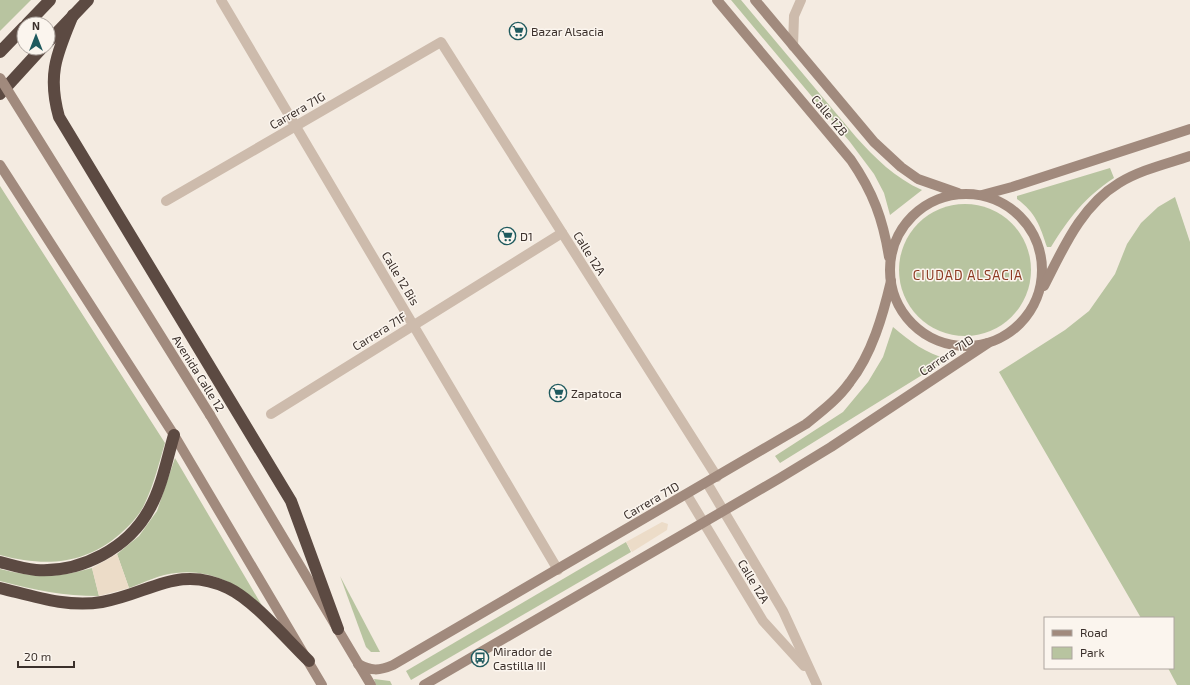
<svg xmlns="http://www.w3.org/2000/svg" width="1190" height="685" viewBox="0 0 1190 685" font-family="'Exo 2',sans-serif">
  <style>
    .green { fill: #b8c4a0 }
    .plaza { fill: #ecdcc8 }
    .lines { fill: none; stroke-linecap: round; stroke-linejoin: round }
    .street { stroke: #cdbbac; stroke-width: 10 }
    .secondary { stroke: #a18a7d; stroke-width: 10 }
    .highway { stroke: #5c4a42; stroke-width: 12 }
    .secondary-bridge { stroke: #a18a7d; stroke-width: 10 }
    .labels { text-anchor: middle; dominant-baseline: central; stroke-width: 3; stroke-linejoin: round; paint-order: stroke }
    .poi-label { font-size: 12px; fill: #3b302b; stroke: #fbf5ee; text-anchor: start }
    .street-label { font-size: 12px; fill: #3b302b; stroke: #fbf5ee }
    .neighbourhood-label { font-size: 13px; letter-spacing: 1px; fill: #8c3b22; stroke: #fbf5ee }
  </style>
  <rect width="100%" height="100%" fill="#f4ebe1"/>
  <g class="green">
    <polygon points="0,0 31,0 0,31"/>
    <path d="M731,0H741L856,137C875,158 895,178 922,190L890,215L884,193L874,174L850,142Z"/>
    <path d="M1110,168L1114,178C1085,197 1069,218 1051,247H1047C1040,226 1036,213 1017,199V196Z"/>
    <path d="M0,186L165,443C159,463 154,484 145,503C140,515 129,526 120,534C84,565 45,567 0,555Z"/>
    <polygon points="1175,197 1190,242 1190,685 1177,685 1168,668 1173,668 1173,618 1141,618 999,372 1065,330 1089,311 1115,274 1127,244 1141,223 1158,207"/>
    <circle cx="965" cy="270" r="66"/>
    <path d="M893,327C910,341 926,354 948,359L780,463L775,456L843,412L868,382L883,357Z"/>
    <path d="M175,458L264,609C241,584 210,569 176,573C161,574 143,583 129,588L117,554L139,536L157,511Z"/>
    <polygon points="626,542 631,552 411,680 406,671"/>
    <path d="M92,568L99,596C63,596 35,590 0,581V569C36,578 57,578 92,568Z"/>
    <polygon points="340,576 380,652 371,652 366,647"/>
    <polygon points="374,679 390,681 392,685 376,685"/>
  </g>
  <g class="plaza">
    <polygon points="662,522 668,524 667,530 632,552 626,542"/>
    <polygon points="117,554 129,588 99,596 92,568"/>
  </g>
  <g class="lines">
    <g class="street">
      <polyline points="221,0 558,570"/>
      <polyline points="793,46 794,16 801,0"/>
      <polyline points="166,201 441,42 717,477"/>
      <polyline points="271,414 562,233"/>
      <polyline points="707,483 783,611 817,685"/>
      <polyline points="687,495 763,621 804,666"/>
    </g>
    <g class="secondary">
      <path d="M717,0L851,160C873,192 883,219 889,257"/>
      <polyline points="755,0 874,142 901,167 918,179 958,193"/>
      <polyline points="0,165 174,435 322,685"/>
      <circle cx="966" cy="270" r="76"/>
      <polyline points="982,195 1012,187 1190,129"/>
      <path d="M1044,286C1063,249 1081,206 1119,183C1140,170 1166,164 1190,156"/>
      <polyline points="210,415 371,685"/>
      <path d="M358,664C371,671 379,671 393,665L806,424C822,411 838,399 850,382C872,354 883,315 891,281"/>
      <polyline points="424,685 780,478 831,447 988,343"/>
    </g>
    <g class="highway">
      <path d="M73,15C57,54 47,74 59,117L291,501L338,629"/>
      <polyline points="27,24 50,0"/>
      <polyline points="48,42 88,0"/>
      <polyline points="0,52 24,27"/>
      <polyline points="0,94 42,48"/>
      <path d="M0,562C11,565 24,569 36,570C81,573 129,548 150,508C162,486 167,459 174,435"/>
      <path d="M0,588C33,596 67,608 102,602C149,594 178,564 228,588C255,601 286,639 309,661"/>
    </g>
    <polyline class="secondary-bridge" points="0,78 210,415"/>
  </g>
  <defs>
    <symbol id="supermarket-ring" viewBox="-11 -11 22 22"><circle r="9.5" fill="#fbf5ee" stroke="#1f5a5e" stroke-width="1.5"/><path d="M-6-5.5h2.5l.6 2H6L4.5 2H-2.5L-4.4-4H-6ZM-1.5 3.2a1.3 1.3 0 1 0 .1 0ZM3 3.2a1.3 1.3 0 1 0 .1 0Z" fill="#1f5a5e"/></symbol>
    <symbol id="bus-ring" viewBox="-11 -11 22 22"><circle r="9.5" fill="#fbf5ee" stroke="#1f5a5e" stroke-width="1.5"/><path d="M-5-6H5V4H4V6H2V4H-2V6H-4V4H-5ZM-3.5-4V0h7V-4ZM-3.5 1.2v1.5H-2V1.2ZM2 1.2v1.5H3.5V1.2Z" fill="#1f5a5e"/></symbol>
  </defs>
  <g fill-rule="evenodd">
    <use href="#supermarket-ring" x="508" y="21" width="20" height="20"/>
    <use href="#supermarket-ring" x="497" y="226" width="20" height="20"/>
    <use href="#supermarket-ring" x="548" y="383" width="20" height="20"/>
    <use href="#bus-ring" x="470" y="648" width="20" height="20"/>
  </g>
  <g class="labels">
    <g class="poi-label">
      <text x="531" y="31">Bazar Alsacia</text>
      <text x="520" y="236">D1</text>
      <text x="571" y="393">Zapatoca</text>
      <text x="493" y="651">Mirador de<tspan x="493" dy="14">Castilla III</tspan></text>
    </g>
    <g class="street-label">
      <text transform="translate(297 110) rotate(-30)">Carrera 71G</text>
      <text transform="translate(830 115) rotate(50)">Calle 12B</text>
      <text transform="translate(590 253) rotate(58)">Calle 12A</text>
      <text transform="translate(401 278) rotate(59)">Calle 12 Bis</text>
      <text transform="translate(379 331) rotate(-32)">Carrera 71F</text>
      <text transform="translate(946 355) rotate(-34)">Carrera 71D</text>
      <text transform="translate(199 373) rotate(58)">Avenida Calle 12</text>
      <text transform="translate(651 500) rotate(-30)">Carrera 71D</text>
      <text transform="translate(754 581) rotate(59)">Calle 12A</text>
    </g>
    <g class="neighbourhood-label">
      <text x="968" y="275">CIUDAD ALSACIA</text>
    </g>
  </g>
  <rect x="1044" y="617" width="130" height="52" fill="#fbf5ee" stroke="#aea6a0"/>
  <rect x="1052" y="630" width="20" height="6" fill="#a18a7d" stroke="#aea6a0"/>
  <text x="1080" y="637" font-size="12" fill="#3b302b">Road</text>
  <rect x="1052" y="647" width="20" height="12" fill="#b8c4a0" stroke="#aea6a0"/>
  <text x="1080" y="657" font-size="12" fill="#3b302b">Park</text>
  <g transform="translate(36 36)"><circle r="19" fill="#fbf5ee" stroke="#aea6a0"/>
  <path d="M0-3L7 15L0 10L-7 15Z" fill="#1f5a5e"/>
  <text y="-6" font-size="11" font-weight="bold" text-anchor="middle" fill="#3b302b">N</text>
  </g>
  <path d="M18 661v6h56v-6" fill="none" stroke="#3b302b" stroke-width="2"/>
  <text x="24" y="661" font-size="12" fill="#3b302b" stroke="#fbf5ee" stroke-width="3" paint-order="stroke">20 m</text>
</svg>
